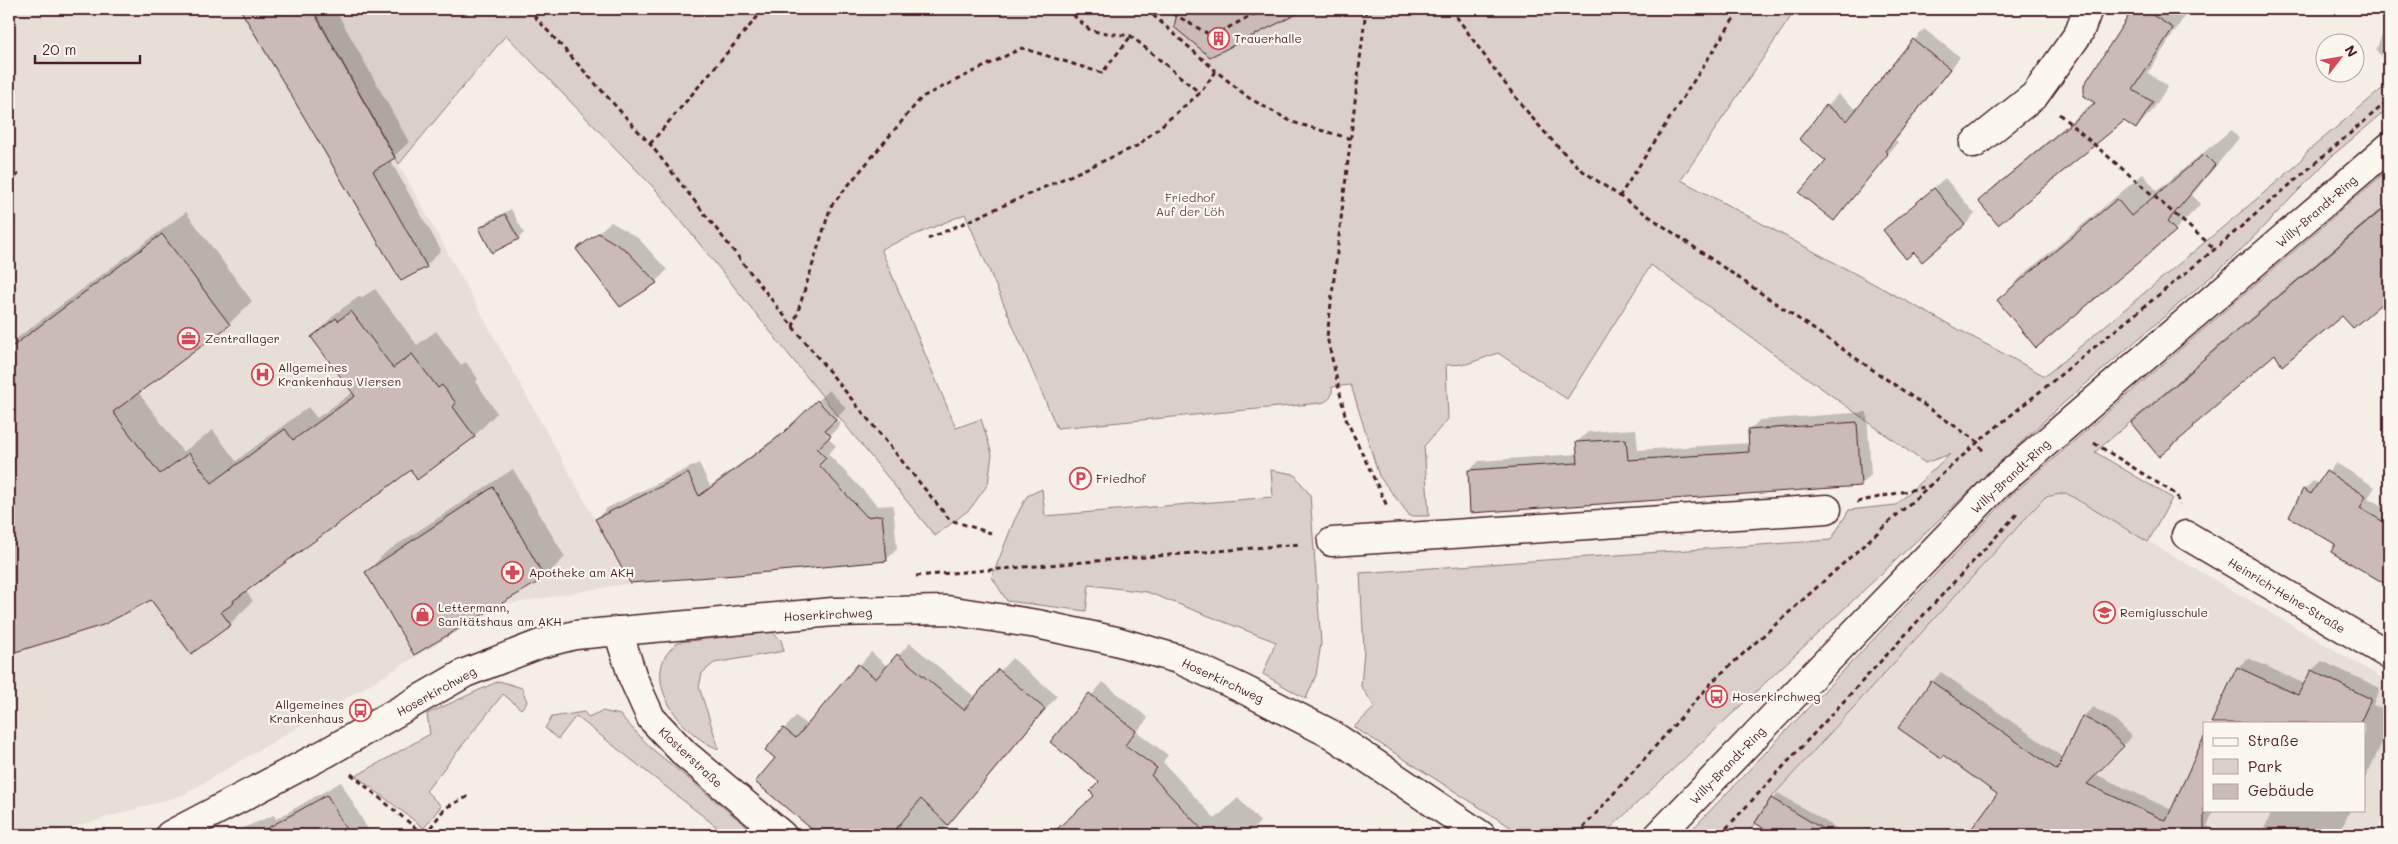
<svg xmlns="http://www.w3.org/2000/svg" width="2398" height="844" viewBox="0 0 2398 844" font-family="Mali,sans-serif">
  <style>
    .built { fill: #e7dfd6; fill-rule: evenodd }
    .green { fill: #dbd0c9; stroke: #92787a }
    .shadow { fill: #0003 }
    .building { fill: #cabbb6; stroke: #4a1f2b }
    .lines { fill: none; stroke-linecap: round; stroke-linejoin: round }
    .minor-casing { stroke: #4a1f2b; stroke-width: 31 }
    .secondary-casing { stroke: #4a1f2b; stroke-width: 31 }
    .path { stroke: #4a1f2b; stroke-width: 3; stroke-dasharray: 5 4; stroke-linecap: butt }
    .minor { stroke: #fbf7ec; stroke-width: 28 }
    .secondary { stroke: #fbf7ec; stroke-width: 28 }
    .labels { text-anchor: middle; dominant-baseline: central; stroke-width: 4.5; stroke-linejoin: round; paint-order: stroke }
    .poi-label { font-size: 12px; fill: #4a1f2b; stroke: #fbf7ec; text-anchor: start }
    .park-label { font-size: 12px; fill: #6e4b52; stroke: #fbf7ec }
    .street-label { font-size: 12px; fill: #4a1f2b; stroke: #fbf7ec }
  </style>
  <rect width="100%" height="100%" fill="#f4eee4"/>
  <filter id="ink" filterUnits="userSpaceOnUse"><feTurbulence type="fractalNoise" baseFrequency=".02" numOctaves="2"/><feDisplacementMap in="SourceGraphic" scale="10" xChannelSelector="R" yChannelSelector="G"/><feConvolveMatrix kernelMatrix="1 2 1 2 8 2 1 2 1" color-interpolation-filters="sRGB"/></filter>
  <g filter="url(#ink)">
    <g class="built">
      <polygon points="9,9 313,9 630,583 503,605 183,795 46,835 9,835"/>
      <path d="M2066,493L2389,682V807L2374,835H1834L1771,798L2045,497ZM2204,723H2364V810H2204Z"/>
    </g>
    <g class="green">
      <path d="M313,9H1796L1681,180L2045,376L2296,166L2307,152L2389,83V108L2333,155L2236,255L2059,407L1603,835H1523L1354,727L1375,707L1361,686L1364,650L1360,573L1831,540L1849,510L1896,505L1950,454L1925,463L1651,265L1567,399L1498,353L1467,364L1446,365L1448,419L1424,446L1429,516H1410L1379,476L1351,385L1332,387C1333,397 1330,400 1321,403L1057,428L965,214L881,249L956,428L981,419L992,454L988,484L970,509L935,536L657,191L506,35L399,164Z"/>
      <polygon points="2389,169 2389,203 2095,452 2172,498 2148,542 2066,493 2045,497 1771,798 1747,835 1687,835 2008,498"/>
      <polygon points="1271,470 1294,474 1310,495 1321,643 1316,675 1306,699 1263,674 1276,642 1147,592 1089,585 1086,611 1007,601 992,577 1014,521 1027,496 1042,489 1045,516 1273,497"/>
      <path d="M772,632L781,640L784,651L714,663L702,673L699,687L719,749C681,736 634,673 679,642Z"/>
      <polygon points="499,681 522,688 527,702 521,709 503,694 426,791 441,806 424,828 356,776 430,734 427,714"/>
      <polygon points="602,711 620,715 651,748 757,835 727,835 576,716 558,739 545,728 552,717 584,712 588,717"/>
    </g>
    <g class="shadow">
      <polygon points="243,9 335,9 409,142 390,160 441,250 426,266 402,279"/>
      <polygon points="1179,9 1304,9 1210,56 1176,27"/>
      <polygon points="2134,9 2184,9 2188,11 2148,73 2168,86 2152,111 2136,128 2123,120 1979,201 1996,185 2095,101 2086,85"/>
      <polygon points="2389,18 2389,65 2376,50"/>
      <polygon points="1924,29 1960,57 1895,140 1898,142 1834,219 1827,160 1801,139 1838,94 1857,110"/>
      <polygon points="2231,130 2239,138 2192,195 2201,204 2175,230 2037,346 1998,300 2024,274 2143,174 2157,191"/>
      <polygon points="1945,178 1975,214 1965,225 1914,250 1885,230"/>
      <polygon points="2389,202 2389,298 2342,314 2275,352 2159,455 2133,423 2215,348"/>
      <polygon points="511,209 524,233 518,238 481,228 486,222"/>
      <polygon points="186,212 252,301 229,324 138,392 183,452 213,430 236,461 308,407 317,418 353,392 313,337 336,313 360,296 361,298 375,289 417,345 436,331 461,365 466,362 478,379 476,382 497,413 474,436 412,469 245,590 253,601 230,624 152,599 102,624 9,653 9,344"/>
      <polygon points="611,222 638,238 667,270 656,282 620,306 578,249"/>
      <polygon points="829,390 846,408 836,419 841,424 828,438 836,446 828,454 878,506 893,505 897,549 886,560 596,519 607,508 699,463 710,486 793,425"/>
      <polygon points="1867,412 1871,475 1861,485 1469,471 1479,461 1578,454 1577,442 1588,432 1636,429 1638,450 1750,443 1749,430 1760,420"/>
      <polygon points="2336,463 2375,487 2368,498 2389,510 2389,584 2332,551 2337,543 2304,490 2313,481 2319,484"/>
      <polygon points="513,469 565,557 545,577 415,653 367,572 386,552"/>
      <polygon points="910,643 976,698 1012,658 1057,696 942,832 946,835 821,835 757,782 777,758 784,729 796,716 808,726 871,652 888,667"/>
      <polygon points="2248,658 2305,684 2312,670 2322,661 2380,688 2373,705 2389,712 2389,728 2364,781 2364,723 2213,723 2238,667"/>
      <polygon points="1941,672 2064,758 2083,717 2093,707 2114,719 2132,736 2095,774 2172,810 2204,741 2204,810 2214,810 2207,826 2226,835 2070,835 2063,832 2060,835 1969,835 1998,793 1932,682"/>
      <polygon points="1103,682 1148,718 1137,732 1168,755 1163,762 1215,819 1238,798 1260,822 1247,835 1053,835 1096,795 1101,782 1051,742"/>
      <polygon points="341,782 371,835 227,835 274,815 276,819"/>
      <polygon points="1778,793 1848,835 1777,835 1757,822"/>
      <polygon points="2273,810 2350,810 2339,835 2261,835"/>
    </g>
    <g class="building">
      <polygon points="240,9 312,9 395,158 373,171 427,267 401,281"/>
      <polygon points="1178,9 1307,9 1210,57 1174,27"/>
      <polygon points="2133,9 2143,9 2173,28 2133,90 2153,102 2136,129 2124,121 1998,225 1978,201 2095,103 2084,96 2084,85"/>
      <polygon points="1913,39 1950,69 1885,151 1888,154 1834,221 1799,193 1826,161 1799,139 1826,105 1847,121"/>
      <polygon points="2204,154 2215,165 2167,222 2176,231 2036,348 1997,300 2117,199 2131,216"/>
      <polygon points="1934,188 1965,225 1922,262 1914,252 1906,259 1883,230"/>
      <polygon points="2389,204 2389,297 2353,328 2342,316 2282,366 2275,354 2220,401 2221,402 2193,426 2194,427 2159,457 2131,423 2193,370 2192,369"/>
      <polygon points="505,214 519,239 492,253 479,228"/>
      <polygon points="598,233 626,250 657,283 620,307 576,249"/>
      <polygon points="162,234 230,325 113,412 160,474 189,453 212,483 285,429 293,440 355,396 311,337 336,318 338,321 351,311 393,368 412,354 438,388 442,385 456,403 453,407 475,437 417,480 411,470 233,601 234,603 221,612 231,625 191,654 151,600 103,625 9,654 9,349"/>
      <polygon points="817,400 836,420 825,430 831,436 817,449 826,458 819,465 867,517 882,515 887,561 736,575 630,583 595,519 688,473 699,496 781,435"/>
      <polygon points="1857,422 1861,486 1470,513 1468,470 1578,463 1576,442 1626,439 1628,460 1749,452 1748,430"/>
      <polygon points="2326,471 2366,496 2360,508 2389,525 2389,586 2331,552 2335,544 2289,517 2303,489 2311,494"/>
      <polygon points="493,487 545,578 414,655 365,572"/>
      <polygon points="897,654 964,710 998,669 1045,709 948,825 921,799 891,835 819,835 755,782 775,758 765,750 783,728 796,738 858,664 876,679"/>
      <polygon points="2237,667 2298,695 2311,670 2371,699 2360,723 2211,723"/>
      <polygon points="1931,681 2057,770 2082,716 2104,728 2124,746 2087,784 2166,821 2204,737 2204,835 1967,835 1997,794 1943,755 1941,758 1898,728"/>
      <polygon points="1089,693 1136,731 1125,745 1157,768 1151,775 1207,835 1050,835 1094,796 1090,791 1099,782 1050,742"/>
      <polygon points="327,795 349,835 255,835"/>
      <polygon points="1771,798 1833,835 1775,835 1755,823"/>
    </g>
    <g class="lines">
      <defs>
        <g id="minor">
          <polyline points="1974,144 2035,95 2079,33 2088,9"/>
          <polyline points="2186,535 2389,655"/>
          <polyline points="1332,542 1827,509"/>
          <polyline points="618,631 633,678 651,718 685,754 782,835"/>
          <polyline points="170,835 326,753 465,673 540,644 575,635 833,612 947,610 1037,624 1116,641 1178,659 1243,689 1331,734 1481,835"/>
        </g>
        <polyline id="secondary" points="1659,835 1999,483 2389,147"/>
      </defs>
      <use href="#minor" class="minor-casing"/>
      <use href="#secondary" class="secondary-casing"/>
      <g class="path">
        <polyline points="528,9 650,144 793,327 950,520 991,533"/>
        <polyline points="1066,9 1091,31 1131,36 1200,93"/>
        <polyline points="1146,9 1216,71"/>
        <polyline points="1165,9 1212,36 1264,9"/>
        <polyline points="1366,9 1327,337 1346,419 1387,506"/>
        <path d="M1451,9C1492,66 1531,124 1583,171L1978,442L1984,453"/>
        <polyline points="2059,114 2215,249"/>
        <polyline points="650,144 764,9"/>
        <polyline points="9,184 21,171"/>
        <polyline points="1619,197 1740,9"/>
        <polyline points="928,239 1137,146 1200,93 1216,71 1249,98 1292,122 1352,139"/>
        <polyline points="793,327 831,206 922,97 1022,48 1102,73 1131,36"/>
        <polyline points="2094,443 2177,495 2179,505"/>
        <polyline points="1857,502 1929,486"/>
        <polyline points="916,576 1301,544"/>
        <polyline points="351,774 424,835"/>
        <polyline points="425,835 445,808 469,796"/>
        <polyline points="1577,835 1714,680 1978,442 2215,249 2389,100"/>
        <polyline points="1720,835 2017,514"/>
      </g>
      <use href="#minor" class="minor"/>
      <use href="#secondary" class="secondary"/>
    </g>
  </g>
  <defs>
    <symbol id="building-ring" viewBox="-11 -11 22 22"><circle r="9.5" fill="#fbf7ec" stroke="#d1495b" stroke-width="1.5"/><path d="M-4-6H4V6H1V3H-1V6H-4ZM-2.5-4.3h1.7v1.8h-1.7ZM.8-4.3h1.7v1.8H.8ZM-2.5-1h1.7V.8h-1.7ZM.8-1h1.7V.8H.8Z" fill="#d1495b"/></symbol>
    <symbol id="office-ring" viewBox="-11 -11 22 22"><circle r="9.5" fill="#fbf7ec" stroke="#d1495b" stroke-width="1.5"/><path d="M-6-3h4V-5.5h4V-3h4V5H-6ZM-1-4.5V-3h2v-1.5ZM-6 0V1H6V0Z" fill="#d1495b"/></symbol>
    <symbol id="hospital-ring" viewBox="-11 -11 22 22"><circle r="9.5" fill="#fbf7ec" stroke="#d1495b" stroke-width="1.5"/><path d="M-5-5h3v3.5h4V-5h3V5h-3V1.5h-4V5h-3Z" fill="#d1495b"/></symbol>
    <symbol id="parking-ring" viewBox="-11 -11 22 22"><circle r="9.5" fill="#fbf7ec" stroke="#d1495b" stroke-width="1.5"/><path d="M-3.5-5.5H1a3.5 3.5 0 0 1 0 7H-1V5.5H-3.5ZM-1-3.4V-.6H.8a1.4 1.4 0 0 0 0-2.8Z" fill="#d1495b"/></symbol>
    <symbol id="pharmacy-ring" viewBox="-11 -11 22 22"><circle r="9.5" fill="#fbf7ec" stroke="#d1495b" stroke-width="1.5"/><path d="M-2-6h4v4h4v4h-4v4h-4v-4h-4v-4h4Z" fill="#d1495b"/></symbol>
    <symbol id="school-ring" viewBox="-11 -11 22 22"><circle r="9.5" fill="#fbf7ec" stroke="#d1495b" stroke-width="1.5"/><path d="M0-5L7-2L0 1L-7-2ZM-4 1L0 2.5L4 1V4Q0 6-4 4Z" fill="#d1495b"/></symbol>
    <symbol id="shop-ring" viewBox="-11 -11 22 22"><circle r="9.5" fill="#fbf7ec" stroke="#d1495b" stroke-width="1.5"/><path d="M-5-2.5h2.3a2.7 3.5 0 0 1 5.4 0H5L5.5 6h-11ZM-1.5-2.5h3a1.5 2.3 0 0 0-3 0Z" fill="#d1495b"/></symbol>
    <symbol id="bus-ring" viewBox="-11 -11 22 22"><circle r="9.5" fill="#fbf7ec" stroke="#d1495b" stroke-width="1.5"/><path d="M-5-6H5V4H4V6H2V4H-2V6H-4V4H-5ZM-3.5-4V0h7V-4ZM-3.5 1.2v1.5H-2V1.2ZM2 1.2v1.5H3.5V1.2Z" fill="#d1495b"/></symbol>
  </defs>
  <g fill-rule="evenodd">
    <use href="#building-ring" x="1206" y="26" width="25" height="25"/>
    <use href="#office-ring" x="176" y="326" width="25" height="25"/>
    <use href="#hospital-ring" x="250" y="362" width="25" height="25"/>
    <use href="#parking-ring" x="1068" y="466" width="25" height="25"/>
    <use href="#pharmacy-ring" x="500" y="560" width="25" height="25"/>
    <use href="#school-ring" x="2092" y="600" width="25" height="25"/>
    <use href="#shop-ring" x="410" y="602" width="25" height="25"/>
    <use href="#bus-ring" x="1704" y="684" width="25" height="25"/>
    <use href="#bus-ring" x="348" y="698" width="25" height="25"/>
  </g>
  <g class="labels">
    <g class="poi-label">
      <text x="1234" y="38">Trauerhalle</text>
      <text x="205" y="338">Zentrallager</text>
      <text x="278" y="367">Allgemeines<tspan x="278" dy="14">Krankenhaus Viersen</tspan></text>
      <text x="1096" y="478">Friedhof</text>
      <text x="529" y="572">Apotheke am AKH</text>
      <text x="438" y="607">Lettermann,<tspan x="438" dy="14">Sanitätshaus am AKH</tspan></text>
      <text x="2120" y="612">Remigiusschule</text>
      <text x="1732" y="696">Hoserkirchweg</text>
      <text x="344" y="704" text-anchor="end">Allgemeines<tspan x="344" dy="14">Krankenhaus</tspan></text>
    </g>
    <g class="park-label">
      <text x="1190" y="197">Friedhof<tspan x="1190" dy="14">Auf der Löh</tspan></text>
    </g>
    <g class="street-label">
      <text transform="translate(2316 211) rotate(-41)">Willy-Brandt-Ring</text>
      <text transform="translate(2010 476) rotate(-43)">Willy-Brandt-Ring</text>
      <text transform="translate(2287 595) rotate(31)">Heinrich-Heine-Straße</text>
      <text transform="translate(828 614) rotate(-3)">Hoserkirchweg</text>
      <text transform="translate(1223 680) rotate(25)">Hoserkirchweg</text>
      <text transform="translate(436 691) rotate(-29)">Hoserkirchweg</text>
      <text transform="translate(691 757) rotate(43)">Klosterstraße</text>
      <text transform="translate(1727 765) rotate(-46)">Willy-Brandt-Ring</text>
    </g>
  </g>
  <rect width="2398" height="844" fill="none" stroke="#fbf7ec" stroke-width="30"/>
  <rect x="15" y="15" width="2368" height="814" fill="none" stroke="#4a1f2b" stroke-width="2" filter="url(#ink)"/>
  <rect x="2203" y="722" width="162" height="90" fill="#fbf7ec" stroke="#b4a19f"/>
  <rect x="2213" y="738" width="25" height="8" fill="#fbf7ec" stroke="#b4a19f"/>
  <text x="2248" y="746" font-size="15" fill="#4a1f2b">Straße</text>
  <rect x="2213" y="759" width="25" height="15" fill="#dbd0c9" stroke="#b4a19f"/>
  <text x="2248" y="772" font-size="15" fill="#4a1f2b">Park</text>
  <rect x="2213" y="784" width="25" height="15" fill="#cabbb6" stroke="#b4a19f"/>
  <text x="2248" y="796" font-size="15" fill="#4a1f2b">Gebäude</text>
  <g transform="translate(2340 58) rotate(59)"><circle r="24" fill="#fbf7ec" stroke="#b4a19f"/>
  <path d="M0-4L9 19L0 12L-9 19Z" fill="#d1495b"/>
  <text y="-8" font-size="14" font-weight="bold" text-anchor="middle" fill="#4a1f2b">N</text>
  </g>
  <path d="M35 55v8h105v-8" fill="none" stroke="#4a1f2b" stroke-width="2.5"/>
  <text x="42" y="55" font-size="15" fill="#4a1f2b" stroke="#fbf7ec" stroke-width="4" paint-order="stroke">20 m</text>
</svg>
